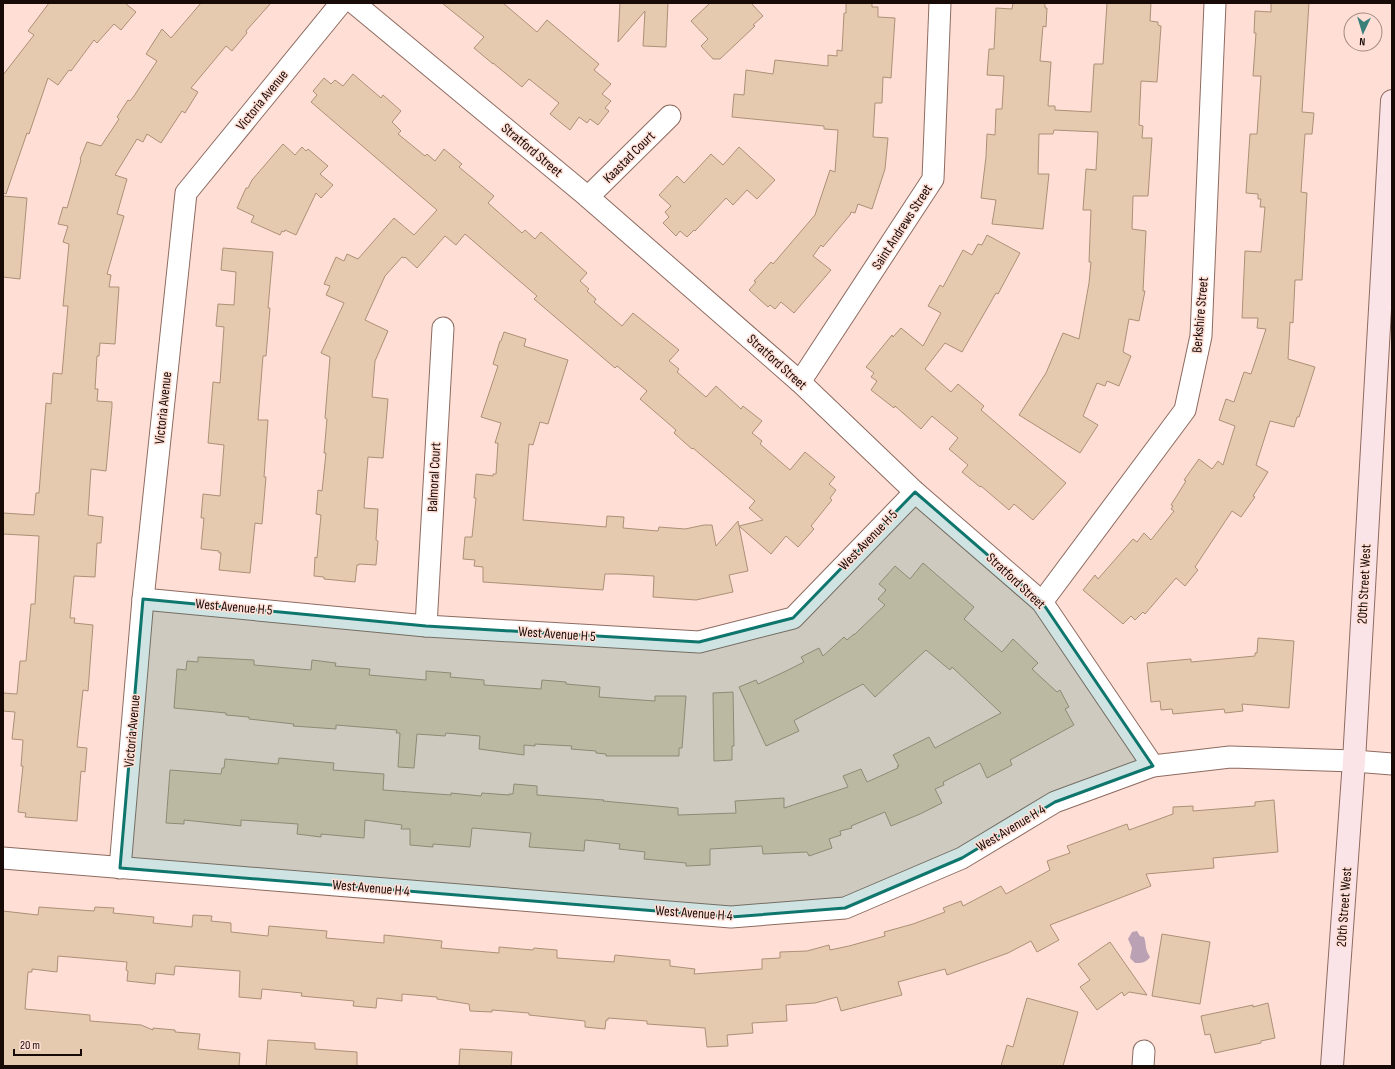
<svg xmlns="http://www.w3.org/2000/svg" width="1395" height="1069" viewBox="0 0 1395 1069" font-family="'Sofia Sans Condensed',sans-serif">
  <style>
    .water { fill: #bba1b4 }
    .building { fill: #e6caaf; stroke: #ab9177 }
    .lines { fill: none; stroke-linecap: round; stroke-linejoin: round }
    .minor-casing { stroke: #8e6b61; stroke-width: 23 }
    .secondary-casing { stroke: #8e6b61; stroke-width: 24 }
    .minor { stroke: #fff; stroke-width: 21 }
    .secondary { stroke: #fbe4e8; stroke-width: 22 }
    .marked { fill: #0f766e; fill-opacity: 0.2; stroke: #0f766e; stroke-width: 3; stroke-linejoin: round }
    .labels { text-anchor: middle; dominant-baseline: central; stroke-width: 3; stroke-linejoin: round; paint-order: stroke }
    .street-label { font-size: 14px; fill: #170a07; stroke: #ffdfd5 }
  </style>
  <rect width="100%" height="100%" fill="#ffdfd5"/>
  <path class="water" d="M1137,931L1140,936L1144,937C1147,946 1144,947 1150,957C1146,963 1141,963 1135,963L1130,958L1132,948L1128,939L1132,932Z"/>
  <g class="building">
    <polygon points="49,3 125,3 136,12 121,30 114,24 97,43 94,40 71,71 69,70 58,85 48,78 29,134 27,133 6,194 3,193 3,75 34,35 28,31"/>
    <polygon points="201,3 271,3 246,31 247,33 232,51 226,46 191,88 198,92 185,113 182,111 161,143 147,134 143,142 137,139 115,175 127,179 117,214 124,216 107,274 111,275 109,287 119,287 115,344 100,343 99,356 97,356 95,389 98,389 97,401 112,402 112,406 106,471 91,469 88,515 103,517 101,543 97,543 95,577 74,576 70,618 75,618 74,623 93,625 88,691 83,690 77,747 87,748 85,772 81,771 77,821 25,817 26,813 18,812 23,766 21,766 23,740 12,739 15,712 3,711 3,693 17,694 20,661 26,661 31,604 35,604 39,536 3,534 3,513 34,515 36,493 39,493 46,403 51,404 53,373 62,374 68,306 63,306 69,244 63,242 68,226 58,224 63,207 67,208 81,160 80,159 87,142 101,146 119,119 117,117 128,100 130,101 134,96 157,61 146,54 162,29 171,38"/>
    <polygon points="442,3 503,3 537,32 547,20 599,64 594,70 611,84 602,94 611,101 605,108 609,111 598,125 590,119 587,123 579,117 570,130 550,114 559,103 529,79 522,87 493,63 493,64 474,48 484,37"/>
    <polygon points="620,3 668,3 666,47 643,46 645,11 618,42"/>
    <polygon points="710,3 751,3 763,16 753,25 755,26 720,59 713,59 701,46 708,39 691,21"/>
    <polygon points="846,3 872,3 872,7 878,7 878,17 895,18 891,78 883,77 882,103 875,103 873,137 888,138 885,169 872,209 858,204 855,213 851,212 850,215 823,247 821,245 813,256 831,270 794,313 781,302 775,309 770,305 768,307 749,290 756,282 754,281 763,271 771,262 773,264 815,215 830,170 835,172 838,130 824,129 824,126 732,117 734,94 744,95 746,70 773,74 775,60 828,66 828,55 837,56 837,50 842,51 844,13 846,13"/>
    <polygon points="1013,3 1045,3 1045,8 1047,8 1046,27 1043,26 1040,61 1051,62 1048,106 1055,106 1055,110 1091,112 1094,64 1103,64 1107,3 1151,3 1150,21 1158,22 1158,25 1161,26 1157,82 1141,81 1139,125 1143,126 1142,138 1152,138 1148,196 1133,196 1132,229 1146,231 1143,291 1145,291 1139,321 1129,319 1123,352 1131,356 1119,386 1107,381 1105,386 1097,383 1083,416 1098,425 1080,453 1019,415 1046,373 1063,333 1079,339 1089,283 1091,262 1089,262 1091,210 1083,210 1086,169 1096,170 1098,132 1054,130 1053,134 1039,134 1038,174 1049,174 1043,229 992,224 996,200 981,198 986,157 987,134 995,135 996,109 1002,109 1004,76 987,75 989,49 994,49 996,8 1012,9"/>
    <polygon points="1271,3 1309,3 1302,112 1314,113 1312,134 1305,134 1301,192 1307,193 1302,280 1295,280 1293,323 1290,322 1288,359 1315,367 1299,417 1297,417 1294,427 1270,421 1256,465 1268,472 1253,496 1255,497 1241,517 1232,511 1195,567 1198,570 1185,586 1176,578 1145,614 1143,612 1135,620 1131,616 1123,624 1083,590 1095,575 1098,579 1133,539 1137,542 1144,533 1151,540 1174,511 1171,509 1173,506 1171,505 1186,481 1184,480 1199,459 1212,469 1218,461 1223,465 1235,426 1219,420 1226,399 1234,402 1244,372 1251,374 1266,329 1257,328 1258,318 1242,318 1245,251 1261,252 1265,207 1260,207 1261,199 1258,199 1258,194 1246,193 1250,134 1257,134 1261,76 1253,76 1256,33 1254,33 1255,11 1271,12"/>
    <polygon points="353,74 381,98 383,95 401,111 392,122 401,131 398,134 425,156 427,154 435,161 444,149 462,164 459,167 494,196 488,203 522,233 525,230 535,239 541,232 587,273 580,281 589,289 587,291 596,299 594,302 622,326 633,313 679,350 669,361 679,369 677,372 706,397 716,386 741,409 743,406 762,421 752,433 762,441 760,444 790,470 805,452 835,477 829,484 836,490 830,498 832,500 811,526 814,529 798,547 786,536 771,554 739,526 763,520 749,508 755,501 693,448 692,449 674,433 676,430 640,399 647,391 617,366 615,368 534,299 537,296 465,234 456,245 445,236 417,268 405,257 404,258 402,257 385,276 365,320 388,331 375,361 372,397 388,399 383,458 368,457 364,508 378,509 376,540 378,541 376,565 359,564 359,565 357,565 355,582 324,579 324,577 314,576 315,557 317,558 321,515 316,514 318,490 322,491 326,453 324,453 327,419 325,418 330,357 321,353 344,303 326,295 330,286 324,284 336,257 344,261 347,254 358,259 394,218 414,235 437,210 311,102 317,95 313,91 324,78 331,84 335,80 343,86"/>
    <polygon points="283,144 295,155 302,147 306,151 308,149 328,166 320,174 333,185 321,198 316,193 296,235 285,230 284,232 282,231 280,235 251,222 254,216 237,208 246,188 248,188 252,180"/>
    <polygon points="739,147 775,180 757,199 747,190 733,205 726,198 695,231 694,230 687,237 680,231 676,236 663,223 669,217 665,212 671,206 659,195 677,176 684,183 711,154 723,165"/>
    <polygon points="3,196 27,198 20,279 3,277"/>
    <polygon points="987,235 1020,253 998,294 996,293 962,352 945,343 925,369 951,392 958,384 984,406 981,410 1066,483 1033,520 1014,504 1009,510 981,486 980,487 962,472 968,465 949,449 958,438 932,416 921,429 895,406 894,408 871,390 877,381 871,377 874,373 866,367 892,335 893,337 901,328 923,346 941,313 928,306 940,285 943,287 963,250 972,255 978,244 982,245"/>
    <polygon points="223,248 273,252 268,308 270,308 266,356 263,356 258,420 268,420 264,477 266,477 262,524 255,523 250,573 219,570 221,553 219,553 219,551 201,549 204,518 201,518 203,494 220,496 224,445 208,443 213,382 220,383 224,327 216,326 218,304 234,305 236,272 221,270"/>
    <polygon points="504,332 526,339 524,346 568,360 548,424 540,422 533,445 529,444 523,520 606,527 607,516 624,517 623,528 658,531 659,527 685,529 704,525 712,525 716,546 738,521 748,571 729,575 733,592 696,600 653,597 654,576 619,574 605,574 603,590 483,582 483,567 474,566 475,560 463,559 465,537 472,537 476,498 474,498 476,474 493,476 493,474 496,474 498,443 495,443 501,423 481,417 498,366 493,364 500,341 501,341"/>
    <polygon points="923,563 974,607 964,619 1002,652 1013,639 1038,663 1032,669 1057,692 1060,690 1069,707 1065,709 1074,725 1010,760 1012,765 987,778 980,763 943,782 944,785 935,789 942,803 920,814 891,826 885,812 851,826 852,828 840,831 841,835 829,839 832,848 809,856 807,852 763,854 762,846 710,849 710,865 686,866 686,863 644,859 645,852 619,849 620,844 585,840 584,851 529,847 531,833 472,828 470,847 433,844 433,847 410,845 410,829 401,829 402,825 365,820 364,838 321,834 321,837 297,834 298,824 241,820 241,826 184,820 184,824 166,823 170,770 221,774 222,768 224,768 225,759 278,764 279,758 334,763 333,770 384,774 383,790 451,795 451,793 481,796 482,793 509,795 509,794 513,794 514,784 537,786 537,795 604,800 603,801 678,808 678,815 736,813 735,801 784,798 784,808 848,787 843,776 861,769 867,782 898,768 897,766 899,766 893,755 929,737 935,748 1001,713 952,667 950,670 926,650 875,697 863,684 795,720 794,721 799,731 766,746 739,687 756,680 758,684 784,672 804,662 801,657 819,648 823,656 844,637 847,640 854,634 854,635 885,605 878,599 886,590 879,584 895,566 910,579"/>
    <polygon points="1258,638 1294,641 1289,708 1242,704 1243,711 1225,713 1224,709 1173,714 1172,709 1161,710 1160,701 1151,702 1147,663 1191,659 1191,662 1255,656 1255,653 1257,653"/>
    <polygon points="198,657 254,660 254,665 311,670 312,660 336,663 335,666 370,669 369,675 426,680 426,671 451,673 450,677 484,680 484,685 541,689 542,680 566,682 566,684 600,687 599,697 655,701 655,696 686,696 682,748 679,748 679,756 606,756 606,754 596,753 596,751 571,749 572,746 535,744 535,746 524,745 524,755 479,749 480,736 446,733 445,736 417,734 414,768 398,767 400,733 396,733 397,730 336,725 336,729 293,726 294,724 249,719 249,717 226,715 226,713 174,708 177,669 186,670 187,661 198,662"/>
    <polygon points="733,692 734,746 732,746 732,760 714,761 713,693"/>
    <polygon points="1274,800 1278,852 1213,858 1214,868 1146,874 1151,886 1050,925 1059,940 1037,952 1031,941 1008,953 947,975 945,969 898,982 902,995 841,1011 837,997 815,1003 786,1005 787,1021 752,1023 753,1033 727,1035 728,1046 707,1047 705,1028 647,1024 647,1021 608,1018 608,1020 606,1020 605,1029 585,1027 585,1021 529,1015 529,1013 492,1010 492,1012 470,1011 469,1004 437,999 437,997 402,994 402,1001 377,998 376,1008 353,1006 354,1001 301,996 302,993 262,989 261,999 239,997 240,971 175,966 174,975 156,973 155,984 127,981 128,971 126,970 127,962 58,956 57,972 32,969 32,972 28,972 25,1009 90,1015 90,1021 141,1025 153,1030 153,1028 175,1030 175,1032 200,1034 198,1049 240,1053 239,1066 3,1066 3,911 38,915 39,907 94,911 95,907 114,908 113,913 154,917 153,923 192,927 193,915 212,916 211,921 231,923 231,932 268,936 269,926 327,931 326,938 384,943 384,935 442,941 441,948 499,953 499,947 533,950 534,948 557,950 557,958 614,962 615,955 656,959 670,960 670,966 695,969 694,974 762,969 762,959 780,958 780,952 807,951 829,945 830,950 849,946 885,936 884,932 913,924 945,912 943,908 961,901 963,906 1001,886 1006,894 1050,870 1047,861 1070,853 1067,846 1127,824 1129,830 1173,814 1173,807 1193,806 1193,811 1255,806 1255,802"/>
    <polygon points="1162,934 1210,942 1200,1004 1152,996"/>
    <polygon points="1110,942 1147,995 1129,992 1124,996 1122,992 1097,1010 1080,987 1090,980 1078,964"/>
    <polygon points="1027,998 1078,1012 1063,1066 1001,1066 1007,1045 1013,1047"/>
    <polygon points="1268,1003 1275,1038 1261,1041 1261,1043 1215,1053 1210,1034 1205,1035 1201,1016 1253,1005 1253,1007"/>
    <polygon points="268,1040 315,1043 315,1049 357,1052 357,1066 266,1066"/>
    <polygon points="460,1049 512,1052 511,1066 459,1066"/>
  </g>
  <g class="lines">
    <defs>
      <g id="minor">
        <polyline points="354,3 588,197 800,382 915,492 1042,602 1153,766"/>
        <polyline points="588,197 670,116"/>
        <polyline points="800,382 933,179 940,3"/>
        <polyline points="143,599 426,626 699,642 793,618 915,492"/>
        <polyline points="1042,602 1185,410 1201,336 1215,3"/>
        <polyline points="426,626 443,328"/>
        <polyline points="3,858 731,917 845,908 962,858 1055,802 1153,766 1230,757 1354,761 1392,764"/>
        <polyline points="120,868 143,599 186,193 341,3"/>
        <polyline points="1143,1066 1144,1051"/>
      </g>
      <polyline id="secondary" points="1332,1066 1354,761 1392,101"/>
    </defs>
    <use href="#minor" class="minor-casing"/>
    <use href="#secondary" class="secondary-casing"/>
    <use href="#minor" class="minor"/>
    <use href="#secondary" class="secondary"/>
  </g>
  <path class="marked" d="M915,492L1042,602L1153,766L1055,802L962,858L845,908L731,917L120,868L143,599L426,626L699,642L793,618Z"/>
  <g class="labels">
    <g class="street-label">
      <text transform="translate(262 100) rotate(-51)">Victoria Avenue</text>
      <text transform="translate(532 150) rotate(40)">Stratford Street</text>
      <text transform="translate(629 157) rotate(-45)">Kaastad Court</text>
      <text transform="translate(902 227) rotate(-57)">Saint Andrews Street</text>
      <text transform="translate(1200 315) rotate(-85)">Berkshire Street</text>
      <text transform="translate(777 362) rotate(42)">Stratford Street</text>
      <text transform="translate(163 408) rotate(-84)">Victoria Avenue</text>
      <text transform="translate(434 477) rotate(-87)">Balmoral Court</text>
      <text transform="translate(868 540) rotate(-46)">West Avenue H 5</text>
      <text transform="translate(1016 581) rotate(43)">Stratford Street</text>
      <text transform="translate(1364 584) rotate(-87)">20th Street West</text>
      <text transform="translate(234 607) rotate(5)">West Avenue H 5</text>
      <text transform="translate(557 634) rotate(4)">West Avenue H 5</text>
      <text transform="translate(132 731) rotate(-85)">Victoria Avenue</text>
      <text transform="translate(1011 828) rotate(-31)">West Avenue H 4</text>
      <text transform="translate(371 888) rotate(5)">West Avenue H 4</text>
      <text transform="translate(1344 907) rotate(-86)">20th Street West</text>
      <text transform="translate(694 913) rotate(4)">West Avenue H 4</text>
    </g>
  </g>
  <rect width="1395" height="1069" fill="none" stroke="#170a07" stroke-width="8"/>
  <g transform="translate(1363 32) rotate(184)"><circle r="19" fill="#ffdfd5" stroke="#a28a83"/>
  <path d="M0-3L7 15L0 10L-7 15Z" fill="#39807b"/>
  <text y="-6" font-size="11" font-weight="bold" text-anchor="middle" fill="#170a07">N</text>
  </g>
  <path d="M14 1049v6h67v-6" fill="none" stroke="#170a07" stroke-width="2"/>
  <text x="20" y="1049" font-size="12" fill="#170a07" stroke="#ffdfd5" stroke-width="3" paint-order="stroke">20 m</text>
</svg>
